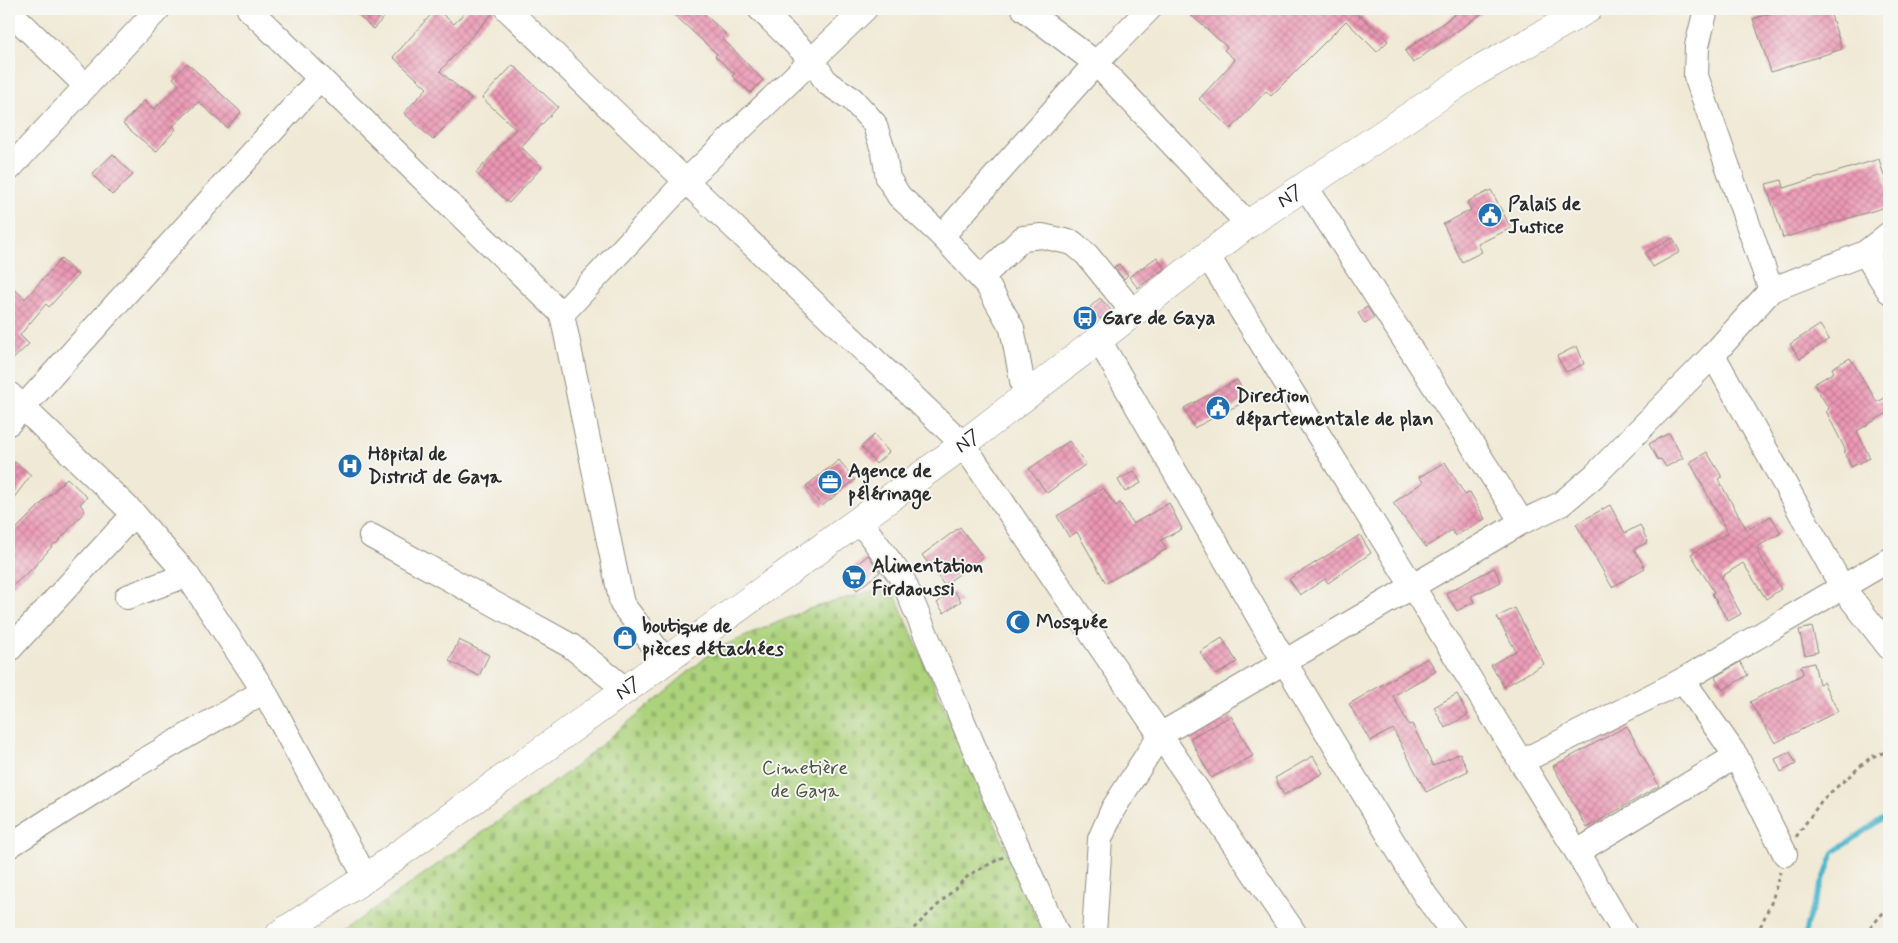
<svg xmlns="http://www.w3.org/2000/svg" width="1898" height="943" viewBox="0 0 1898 943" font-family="Mynerve,sans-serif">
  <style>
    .cemetery { fill: url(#cemetery-stones); stroke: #6c7e54 }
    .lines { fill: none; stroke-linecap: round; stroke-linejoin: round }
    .stream { stroke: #4db6cb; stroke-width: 5 }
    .building { fill: url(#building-cross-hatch) }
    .minor-casing { stroke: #8e8a80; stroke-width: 26 }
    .major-casing { stroke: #8e8a80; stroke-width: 29 }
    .path { stroke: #8e8a80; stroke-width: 3; stroke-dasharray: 4 4; stroke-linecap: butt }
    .minor { stroke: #fff; stroke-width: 24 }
    .major { stroke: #fff; stroke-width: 28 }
    .labels { text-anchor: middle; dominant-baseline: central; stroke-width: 4; stroke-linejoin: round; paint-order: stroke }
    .street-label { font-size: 20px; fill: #2b2b2b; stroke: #f6f6f2 }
    .poi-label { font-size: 20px; font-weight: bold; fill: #2b2b2b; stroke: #f6f6f2; text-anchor: start }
    .park-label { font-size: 20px; fill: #4b553f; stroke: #f6f6f2 }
  </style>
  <defs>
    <pattern id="cemetery-stones" width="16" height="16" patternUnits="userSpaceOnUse" patternTransform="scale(1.25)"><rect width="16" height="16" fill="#acd27c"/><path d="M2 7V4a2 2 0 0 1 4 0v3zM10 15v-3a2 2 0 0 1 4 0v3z" fill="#94b46b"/></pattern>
    <pattern id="building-cross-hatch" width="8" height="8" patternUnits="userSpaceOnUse" patternTransform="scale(1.25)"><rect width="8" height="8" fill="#ec97b4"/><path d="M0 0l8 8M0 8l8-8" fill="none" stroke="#bf7b93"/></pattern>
  </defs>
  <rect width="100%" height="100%" fill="#f6f6f2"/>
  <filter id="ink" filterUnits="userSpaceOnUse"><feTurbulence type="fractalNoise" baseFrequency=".02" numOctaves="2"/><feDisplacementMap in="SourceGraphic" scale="10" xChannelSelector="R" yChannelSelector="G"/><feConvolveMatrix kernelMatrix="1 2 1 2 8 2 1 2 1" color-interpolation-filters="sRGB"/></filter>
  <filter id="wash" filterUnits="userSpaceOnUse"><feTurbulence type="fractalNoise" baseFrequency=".0096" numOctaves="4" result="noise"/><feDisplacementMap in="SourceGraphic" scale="20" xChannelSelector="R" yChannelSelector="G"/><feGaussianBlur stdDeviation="1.12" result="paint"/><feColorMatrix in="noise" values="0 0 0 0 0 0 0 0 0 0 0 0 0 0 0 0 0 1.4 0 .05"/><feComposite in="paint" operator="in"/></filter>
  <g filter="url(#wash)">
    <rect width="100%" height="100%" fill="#f0e9d5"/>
    <polygon class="cemetery" points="881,588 888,598 895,595 1043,934 339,934 571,770 716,649 809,609"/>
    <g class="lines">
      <polyline class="stream" points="1805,934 1807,923 1834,852 1889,814"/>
    </g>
    <g id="blocks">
      <g class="building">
        <polygon points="352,9 392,9 373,29"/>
        <polygon points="436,9 454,24 468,9 494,9 494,12 440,71 471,99 433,140 404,113 427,88 393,57"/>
        <polygon points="668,9 699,9 726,34 722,38 763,80 751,93 732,76 735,74 715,56 717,54"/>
        <polygon points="1184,9 1358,9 1355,12 1360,17 1361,16 1388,41 1377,52 1346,21 1271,96 1266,91 1231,129 1199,99 1235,60 1224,50 1227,47"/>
        <polygon points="1462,9 1488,9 1413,63 1405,51"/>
        <polygon points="1783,9 1829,9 1842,49 1771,72 1753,19"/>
        <polygon points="187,63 241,112 227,128 199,102 173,126 176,129 156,152 123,124 144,101 154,109 179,85 173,78"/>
        <polygon points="513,65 558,107 521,147 542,167 509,203 476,173 516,129 482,98"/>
        <polygon points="113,154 133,175 112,195 92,174"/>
        <polygon points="1879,159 1889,193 1889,206 1783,238 1766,184 1782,180 1784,188"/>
        <polygon points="1491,190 1511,228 1478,244 1482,252 1462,262 1443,224 1471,210 1467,202"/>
        <polygon points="1673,238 1680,252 1653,267 1645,253"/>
        <polygon points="1157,257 1165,268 1138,288 1129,277"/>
        <polygon points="61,259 78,275 49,307 46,304 20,335 29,344 9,363 9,284 25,299"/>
        <polygon points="1119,264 1128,275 1124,279 1114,267"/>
        <polygon points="1100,298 1111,310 1100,319 1090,307"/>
        <polygon points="1367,307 1374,318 1365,324 1358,313"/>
        <polygon points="1820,325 1829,339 1800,359 1790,344"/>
        <polygon points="1577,346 1584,364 1566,372 1557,356"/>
        <polygon points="1850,358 1877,402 1889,396 1889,412 1857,431 1870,458 1851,467 1844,451 1846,451 1826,411 1829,409 1814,384 1834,372 1832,368"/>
        <polygon points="1237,380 1248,400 1194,428 1184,408"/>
        <polygon points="1669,433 1683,458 1666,467 1661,459 1658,460 1649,444"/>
        <polygon points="874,435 889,452 876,464 861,447"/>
        <polygon points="1069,441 1086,464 1047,493 1029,469"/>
        <polygon points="1707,452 1722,477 1718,479 1747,530 1771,516 1781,533 1757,547 1760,552 1758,553 1781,589 1766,599 1743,563 1721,577 1741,614 1728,621 1712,594 1714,592 1691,554 1728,533 1690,462"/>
        <polygon points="839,460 855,480 822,506 806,486"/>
        <polygon points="15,462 31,475 9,504 9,469"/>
        <polygon points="1445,462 1465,495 1470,492 1485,519 1455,536 1452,530 1426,547 1393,503 1423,482 1419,477"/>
        <polygon points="1134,471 1141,483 1125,492 1118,480"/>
        <polygon points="67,478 87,497 80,504 85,511 56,544 55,543 33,568 9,589 9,536"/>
        <polygon points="1103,488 1116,506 1120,503 1133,524 1169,503 1182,529 1161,540 1167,549 1106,583 1077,532 1069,537 1057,516"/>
        <polygon points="1610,505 1625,533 1640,525 1648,542 1634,549 1645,568 1612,587 1576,524"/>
        <polygon points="960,527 983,557 944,585 922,555"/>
        <polygon points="1360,535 1371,553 1328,583 1325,579 1300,595 1289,579"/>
        <polygon points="868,555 880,572 857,590 844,575"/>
        <polygon points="1494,568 1501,582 1471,596 1474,602 1457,611 1446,593"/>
        <polygon points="954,591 961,601 944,613 937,603"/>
        <polygon points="1515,608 1544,664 1504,687 1491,665 1516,651 1497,617"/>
        <polygon points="1812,627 1818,652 1805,655 1799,630"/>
        <polygon points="1222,638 1237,662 1216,675 1200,652"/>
        <polygon points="459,640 489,655 479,676 449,661"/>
        <polygon points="1428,658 1436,671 1393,696 1409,725 1412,724 1433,766 1460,753 1468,771 1426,792 1393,729 1370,741 1349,704"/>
        <polygon points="1740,662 1748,675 1723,690 1715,677"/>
        <polygon points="1814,663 1819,684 1823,682 1838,711 1775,743 1750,702 1803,674 1801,666"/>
        <polygon points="1457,694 1468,715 1445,728 1434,707"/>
        <polygon points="1231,716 1253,756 1211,778 1190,738"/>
        <polygon points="1627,726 1659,786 1587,828 1553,766"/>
        <polygon points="1790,752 1796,764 1781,772 1775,759"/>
        <polygon points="1313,756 1323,773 1284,795 1275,778"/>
      </g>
    </g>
  </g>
  <g filter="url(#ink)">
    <use href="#blocks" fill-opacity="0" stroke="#8e8a80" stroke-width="1"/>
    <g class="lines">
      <defs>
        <g id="minor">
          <polyline points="249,9 562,314 622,604 665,660"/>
          <polyline points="507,9 717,211 963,444 1295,934"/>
          <polyline points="760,9 812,60 827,83 852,99 874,123 884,153 888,178 899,196 942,236 988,286 1012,328 1025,396"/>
          <polyline points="1024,9 1096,63 1248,224"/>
          <polyline points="1706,9 1697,46 1696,76 1771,290"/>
          <polyline points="9,11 86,86"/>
          <polyline points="9,169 158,9"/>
          <polyline points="1306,187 1522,522"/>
          <polyline points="942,236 1096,63 1149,9"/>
          <polyline points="1865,253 1889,291"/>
          <polyline points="1207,255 1577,852 1625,934"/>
          <polyline points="981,278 1023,238 1042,236 1073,243 1087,255 1133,312"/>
          <polyline points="562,314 686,181 865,9"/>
          <polyline points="1099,340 1284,661 1425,895 1454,934"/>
          <polyline points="1713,355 1842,587 1889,647"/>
          <polyline points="9,394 134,514 187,575 264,691 366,878"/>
          <polyline points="9,423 320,78"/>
          <polyline points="859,520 902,578 992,790 1057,934"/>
          <polyline points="371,536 571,646 625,689"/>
          <polyline points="127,597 187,575"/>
          <polyline points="9,650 134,514"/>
          <polyline points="1683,680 1736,756 1785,854"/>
          <polyline points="1521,762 1683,680 1889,560"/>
          <polyline points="9,846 128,770 264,691"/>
          <polyline points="1577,852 1736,756"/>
          <polyline points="1094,934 1100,839 1113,809 1160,735 1522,522 1561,504 1594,476 1713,355 1771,290 1865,253 1889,234"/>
        </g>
        <g id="major">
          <path id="s1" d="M280,934L366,878L948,456L1248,224L1476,72L1588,9"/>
        </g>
      </defs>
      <use href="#minor" class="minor-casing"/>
      <use href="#major" class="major-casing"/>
      <g class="path">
        <polyline points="1796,837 1822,800 1871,757 1889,751"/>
        <polyline points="908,934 969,875 1003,857"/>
        <polyline points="1757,934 1772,901 1780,872"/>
        <polyline points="1865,934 1889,906"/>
      </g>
      <use href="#minor" class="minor"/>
      <use href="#major" class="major"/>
    </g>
  </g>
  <defs>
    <symbol id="civic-disc" viewBox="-11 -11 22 22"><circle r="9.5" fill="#1f6fb2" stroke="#f6f6f2"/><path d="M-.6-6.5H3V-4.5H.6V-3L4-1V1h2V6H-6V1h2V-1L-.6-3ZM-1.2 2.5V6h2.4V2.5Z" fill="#fff"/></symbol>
    <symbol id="bus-disc" viewBox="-11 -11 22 22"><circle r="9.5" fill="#1f6fb2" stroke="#f6f6f2"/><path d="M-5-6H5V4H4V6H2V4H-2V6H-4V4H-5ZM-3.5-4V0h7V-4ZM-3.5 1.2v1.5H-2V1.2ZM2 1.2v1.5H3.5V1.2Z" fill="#fff"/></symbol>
    <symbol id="hospital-disc" viewBox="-11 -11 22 22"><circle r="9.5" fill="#1f6fb2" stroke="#f6f6f2"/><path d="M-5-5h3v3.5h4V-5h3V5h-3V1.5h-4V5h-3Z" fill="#fff"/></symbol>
    <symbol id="office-disc" viewBox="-11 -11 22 22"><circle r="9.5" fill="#1f6fb2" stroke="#f6f6f2"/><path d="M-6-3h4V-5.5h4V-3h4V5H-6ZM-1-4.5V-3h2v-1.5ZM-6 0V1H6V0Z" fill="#fff"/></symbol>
    <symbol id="supermarket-disc" viewBox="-11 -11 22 22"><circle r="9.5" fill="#1f6fb2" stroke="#f6f6f2"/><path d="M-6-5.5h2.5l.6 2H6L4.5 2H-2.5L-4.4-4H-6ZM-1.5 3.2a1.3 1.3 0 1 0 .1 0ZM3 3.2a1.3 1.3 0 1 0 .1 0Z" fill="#fff"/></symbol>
    <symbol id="mosque-disc" viewBox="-11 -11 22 22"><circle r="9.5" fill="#1f6fb2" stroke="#f6f6f2"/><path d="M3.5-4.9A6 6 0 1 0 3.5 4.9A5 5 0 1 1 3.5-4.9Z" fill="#fff"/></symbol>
    <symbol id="shop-disc" viewBox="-11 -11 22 22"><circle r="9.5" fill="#1f6fb2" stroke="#f6f6f2"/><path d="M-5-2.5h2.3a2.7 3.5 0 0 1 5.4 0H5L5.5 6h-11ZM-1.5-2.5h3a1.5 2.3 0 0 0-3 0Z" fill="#fff"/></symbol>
  </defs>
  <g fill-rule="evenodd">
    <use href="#civic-disc" x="1476" y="201" width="28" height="28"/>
    <use href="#bus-disc" x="1071" y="304" width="28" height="28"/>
    <use href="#civic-disc" x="1204" y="394" width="28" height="28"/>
    <use href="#hospital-disc" x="336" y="452" width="28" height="28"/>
    <use href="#office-disc" x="816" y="468" width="28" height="28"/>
    <use href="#supermarket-disc" x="840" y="563" width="28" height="28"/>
    <use href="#mosque-disc" x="1004" y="608" width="28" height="28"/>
    <use href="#shop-disc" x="611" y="624" width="28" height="28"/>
  </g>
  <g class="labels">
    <g class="street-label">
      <text stroke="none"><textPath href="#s1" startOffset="1251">N7</textPath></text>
      <text stroke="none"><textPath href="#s1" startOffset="846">N7</textPath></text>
      <text stroke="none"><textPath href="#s1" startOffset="426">N7</textPath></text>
    </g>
    <g class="poi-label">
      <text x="1508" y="204">Palais de<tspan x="1508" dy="23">Justice</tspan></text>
      <text x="1102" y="318">Gare de Gaya</text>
      <text x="1236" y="396">Direction<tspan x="1236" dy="23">départementale de plan</tspan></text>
      <text x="368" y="454">Hôpital de<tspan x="368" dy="23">District de Gaya</tspan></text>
      <text x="848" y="471">Agence de<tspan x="848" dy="23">pélérinage</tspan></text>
      <text x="872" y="566">Alimentation<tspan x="872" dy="23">Firdaoussi</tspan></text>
      <text x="1036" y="622">Mosquée</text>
      <text x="642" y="626">boutique de<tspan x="642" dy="23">pièces détachées</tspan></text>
    </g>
    <g class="park-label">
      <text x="805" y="768">Cimetière<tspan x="805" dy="23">de Gaya</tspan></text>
    </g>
  </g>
  <rect width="1898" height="943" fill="none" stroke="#f6f6f2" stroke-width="30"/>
</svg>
